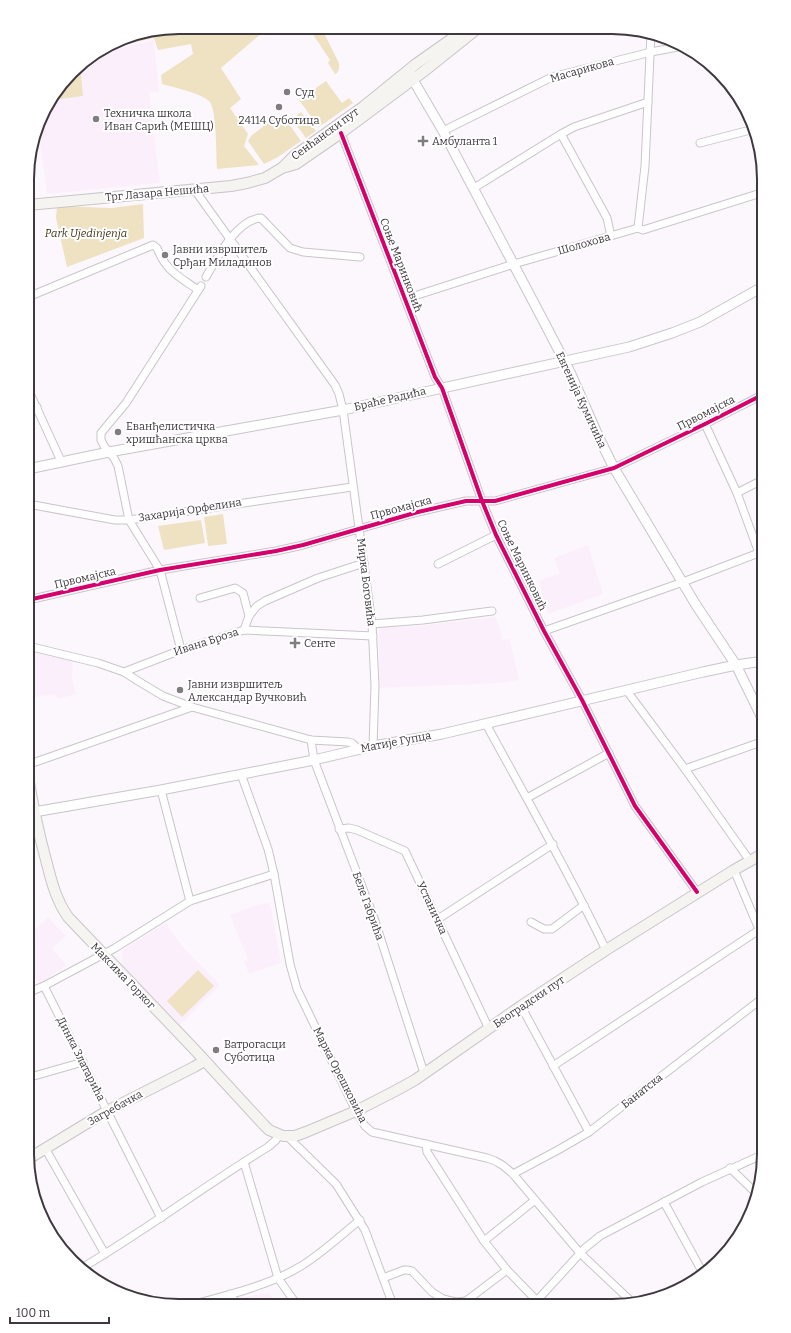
<svg xmlns="http://www.w3.org/2000/svg" width="791" height="1333" viewBox="0 0 791 1333" font-family="Bitter,serif">
  <style>
    .built { fill: #fceffc }
    .green { fill: #eee2c3 }
    .lines { fill: none; stroke-linecap: round; stroke-linejoin: round }
    .minor-casing { stroke: #c9c5c9; stroke-width: 9 }
    .tertiary-casing { stroke: #c9c5c9; stroke-width: 11 }
    .secondary-casing { stroke: #c9c5c9; stroke-width: 12 }
    .minor { stroke: #fffeff; stroke-width: 7 }
    .tertiary { stroke: #fffeff; stroke-width: 9 }
    .secondary { stroke: #f5f4f0; stroke-width: 10 }
    .cycleway-casing { stroke: #fff; stroke-width: 6 }
    .cycleway { stroke: #d6006c; stroke-width: 4 }
    .poi-dot { fill: #817c81; stroke: #fff; stroke-width: 1.5 }
    .labels { text-anchor: middle; dominant-baseline: central; stroke-width: 4; stroke-linejoin: round; paint-order: stroke }
    .street-label { font-size: 11px; fill: #3f393f; stroke: #fff }
    .poi-label { font-size: 11px; fill: #3f393f; stroke: #fff; text-anchor: start }
    .park-label { font-size: 11px; font-style: italic; fill: #403617; stroke: #fff }
    .rim { fill: none; stroke: #3f393f; stroke-width: 2 }
  </style>
  <rect width="100%" height="100%" fill="#fcf7fc"/>
  <g class="built">
    <polygon points="154,40 159,91 149,93 160,183 47,194 38,127 43,111 78,65 100,51 101,53"/>
    <polygon points="588,545 603,594 548,614 539,581 560,573 554,558"/>
    <polygon points="495,617 499,626 502,640 508,639 510,640 519,680 501,683 380,688 379,629 386,626 410,627"/>
    <polygon points="29,650 73,661 72,679 76,694 57,699 56,694 28,698 28,652"/>
    <polygon points="270,903 281,963 249,974 244,961 248,960 230,915 257,905"/>
    <polygon points="48,917 66,936 52,948 66,965 40,984 27,966 27,937"/>
    <polygon points="166,923 180,944 220,985 180,1025 121,966 123,950"/>
    <polygon points="268,1293 278,1305 245,1305 241,1298"/>
  </g>
  <g class="green">
    <path d="M179,27H269L221,68L241,99L230,108L248,134L244,146L259,165L217,169C216,156 217,108 209,101C198,92 175,88 162,84L161,75L193,54L191,44L158,50L154,38L101,50L121,38Z"/>
    <polygon points="308,27 321,27 339,63 339,69 337,73 335,74 328,63 330,60"/>
    <polygon points="80,64 83,96 52,100 78,65"/>
    <polygon points="326,81 342,103 349,98 353,103 319,127 299,100"/>
    <polygon points="301,112 316,131 306,138 292,119"/>
    <polygon points="277,116 285,127 289,124 301,141 278,157 264,164 248,141 252,135"/>
    <polygon points="143,204 144,238 67,267 56,218 57,206 111,208"/>
    <polygon points="223,514 227,544 208,546 204,517"/>
    <polygon points="201,520 205,543 164,550 158,526"/>
    <polygon points="198,970 214,986 182,1017 167,1001"/>
  </g>
  <g class="lines">
    <defs>
      <g id="minor">
        <polyline points="443,131 552,77 651,52 683,46"/>
        <polyline points="341,133 435,377 442,388 482,501 496,535 544,631 582,700 635,806 697,892"/>
        <polyline points="561,134 607,218 611,236"/>
        <polyline points="700,143 754,129"/>
        <polyline points="474,188 561,134 574,127 648,102"/>
        <polyline points="194,189 335,385 339,394 343,410 372,624 375,685 373,746"/>
        <polyline points="638,228 645,166 651,33"/>
        <path d="M206,277C217,258 237,219 261,218L290,248L303,252L360,257"/>
        <path d="M28,297L153,245L157,248C166,271 178,276 198,290"/>
        <polyline points="405,299 514,264 638,228 643,230 764,192"/>
        <polyline points="28,389 61,461"/>
        <polyline points="28,410 37,407"/>
        <polyline points="705,424 737,493 759,553"/>
        <polyline points="737,493 764,479"/>
        <polyline points="28,504 115,520 129,520 352,487"/>
        <polyline points="438,564 496,535"/>
        <polyline points="200,598 235,588 243,593 249,616"/>
        <polyline points="28,600 160,570 276,551 303,545 418,512 466,501 495,501 614,468 705,424 764,394"/>
        <polyline points="372,624 423,620 492,611"/>
        <polyline points="244,630 249,616 257,606 265,601 318,578 364,563"/>
        <polyline points="544,631 683,582 764,551"/>
        <polyline points="28,646 98,663 124,672 138,681 163,696 192,707 311,740 348,742 352,743 358,749"/>
        <polyline points="181,650 160,570 129,520 118,466 114,458 104,446 101,440 101,433 126,403 201,286"/>
        <polyline points="124,672 181,650 244,630 373,636"/>
        <polyline points="627,691 685,769 750,861"/>
        <path d="M486,724C527,799 569,873 606,950"/>
        <polyline points="311,740 314,760 374,918 424,1073"/>
        <polyline points="27,765 192,707"/>
        <polyline points="685,769 764,741"/>
        <path d="M241,774L268,849L274,874L290,964L297,989L356,1111L365,1126L372,1132L487,1158C498,1161 504,1166 513,1174L580,1253L632,1302"/>
        <polyline points="161,790 190,901"/>
        <polyline points="527,798 609,753"/>
        <polyline points="339,829 349,828 357,830 405,851 489,1029"/>
        <polyline points="734,870 764,941"/>
        <polyline points="438,919 553,844"/>
        <polyline points="531,922 544,929 552,929 584,905"/>
        <polyline points="44,986 161,1218"/>
        <polyline points="27,993 44,986 115,948 190,901 274,874"/>
        <polyline points="521,1006 589,1132"/>
        <polyline points="553,1066 759,930"/>
        <polyline points="27,1078 83,1062"/>
        <polyline points="288,1137 336,1184 365,1230 393,1305"/>
        <polyline points="426,1144 427,1152 484,1241 507,1270 542,1306"/>
        <polyline points="45,1148 105,1254"/>
        <polyline points="244,1162 278,1278 297,1305"/>
        <polyline points="730,1168 757,1194"/>
        <polyline points="513,1174 558,1150 589,1132 764,997"/>
        <polyline points="664,1202 704,1275"/>
        <polyline points="484,1241 535,1200"/>
        <path d="M80,1269C145,1231 204,1186 268,1147L276,1140L279,1134"/>
        <polyline points="383,1278 404,1270 407,1270 412,1271 432,1292 443,1299 456,1302 466,1301 507,1270"/>
        <polyline points="230,1294 237,1305"/>
        <path d="M191,1305C225,1296 271,1285 301,1266C321,1254 341,1235 360,1220"/>
        <polyline points="532,1306 585,1248 600,1236 702,1182 764,1154"/>
      </g>
      <g id="tertiary">
        <polyline points="409,73 443,131 544,322 570,372 600,440 614,468 696,605 736,665 764,722"/>
        <polyline points="28,469 109,452 343,410 629,347 672,333 700,322 764,286"/>
        <polyline points="27,816 34,812 161,790 314,760 373,746 442,734 703,672 736,665 764,661"/>
      </g>
      <g id="secondary">
        <polyline points="283,167 294,156 363,107 416,64 467,28"/>
        <polyline points="28,205 231,186 247,183 265,178 282,168 296,164 341,133 423,72 478,28"/>
        <path d="M27,771C32,801 38,831 46,860C51,880 56,900 68,917L195,1050L264,1125L269,1130L283,1136H295L306,1132L356,1111L395,1091L415,1080L521,1006L606,950L734,870L764,853"/>
        <polyline points="28,1159 107,1111 194,1067 204,1061"/>
      </g>
    </defs>
    <use href="#minor" class="minor-casing"/>
    <use href="#tertiary" class="tertiary-casing"/>
    <use href="#secondary" class="secondary-casing"/>
    <use href="#minor" class="minor"/>
    <use href="#tertiary" class="tertiary"/>
    <use href="#secondary" class="secondary"/>
    <defs>
      <g id="cycleway">
        <polyline points="341,133 435,377 442,388 482,501 496,535 544,631 582,700 635,806 697,892"/>
        <polyline points="28,600 160,570 276,551 303,545 418,512 466,501 495,501 614,468 705,424 764,394"/>
      </g>
    </defs>
    <use href="#cycleway" class="cycleway-casing"/>
    <use href="#cycleway" class="cycleway"/>
  </g>
  <g class="poi-dot">
    <circle cx="287" cy="92" r="4"/>
    <circle cx="279" cy="107" r="4"/>
    <circle cx="96" cy="119" r="4"/>
    <path d="M421 135h4v4h4v4h-4v4h-4v-4h-4v-4h4z"/>
    <circle cx="165" cy="255" r="4"/>
    <circle cx="118" cy="432" r="4"/>
    <path d="M293 637h4v4h4v4h-4v4h-4v-4h-4v-4h4z"/>
    <circle cx="180" cy="690" r="4"/>
    <circle cx="216" cy="1050" r="4"/>
  </g>
  <g class="labels">
    <g class="street-label">
      <text transform="translate(582 70) rotate(-16)">Масарикова</text>
      <text transform="translate(325 134) rotate(-36)">Сенћански пут</text>
      <text transform="translate(157 193) rotate(-5)">Трг Лазара Нешића</text>
      <text transform="translate(584 244) rotate(-16)">Шолохова</text>
      <text transform="translate(401 265) rotate(69)">Соње Маринковић</text>
      <text transform="translate(390 399) rotate(-13)">Браће Радића</text>
      <text transform="translate(581 400) rotate(65)">Евгенија Кумичића</text>
      <text transform="translate(706 413) rotate(-27)">Првомајска</text>
      <text transform="translate(401 508) rotate(-15)">Првомајска</text>
      <text transform="translate(190 510) rotate(-9)">Захарија Орфелина</text>
      <text transform="translate(522 565) rotate(64)">Соње Маринковић</text>
      <text transform="translate(85 578) rotate(-13)">Првомајска</text>
      <text transform="translate(366 582) rotate(83)">Мирка Боговића</text>
      <text transform="translate(206 642) rotate(-18)">Ивана Броза</text>
      <text transform="translate(396 742) rotate(-11)">Матије Гупца</text>
      <text transform="translate(368 906) rotate(70)">Беле Габрића</text>
      <text transform="translate(432 908) rotate(65)">Устаничка</text>
      <text transform="translate(123 976) rotate(46)">Максима Горког</text>
      <text transform="translate(529 1002) rotate(-34)">Београдски пут</text>
      <text transform="translate(81 1059) rotate(63)">Динка Златарића</text>
      <text transform="translate(340 1075) rotate(63)">Марка Орешковића</text>
      <text transform="translate(642 1091) rotate(-38)">Банатска</text>
      <text transform="translate(115 1108) rotate(-29)">Загребачка</text>
    </g>
    <g class="poi-label">
      <text x="295" y="92">Суд</text>
      <text x="104" y="113">Техничка школа<tspan x="104" dy="13">Иван Сарић (МЕШЦ)</tspan></text>
      <text x="279" y="120" text-anchor="middle">24114 Суботица</text>
      <text x="432" y="141">Амбуланта 1</text>
      <text x="173" y="249">Јавни извршитељ<tspan x="173" dy="13">Срђан Миладинов</tspan></text>
      <text x="126" y="426">Еванђелистичка<tspan x="126" dy="13">хришћанска црква</tspan></text>
      <text x="304" y="643">Сенте</text>
      <text x="188" y="684">Јавни извршитељ<tspan x="188" dy="13">Александар Вучковић</tspan></text>
      <text x="224" y="1044">Ватрогасци<tspan x="224" dy="13">Суботица</tspan></text>
    </g>
    <g class="park-label">
      <text x="86" y="233">Park Ujedinjenja</text>
    </g>
  </g>
  <path d="M0 0H791V1333H0ZM179 34H612A145 145 0 0 1 757 179V1154A145 145 0 0 1 612 1299H179A145 145 0 0 1 34 1154V179A145 145 0 0 1 179 34Z" fill="#fff" fill-rule="evenodd"/>
  <path class="rim" d="M179 34H612A145 145 0 0 1 757 179V1154A145 145 0 0 1 612 1299H179A145 145 0 0 1 34 1154V179A145 145 0 0 1 179 34Z"/>
  <path d="M10 1317v6h99v-6" fill="none" stroke="#3f393f" stroke-width="2"/>
  <text x="16" y="1317" font-size="12" fill="#3f393f" stroke="#ffffff" stroke-width="3" paint-order="stroke">100 m</text>
</svg>
